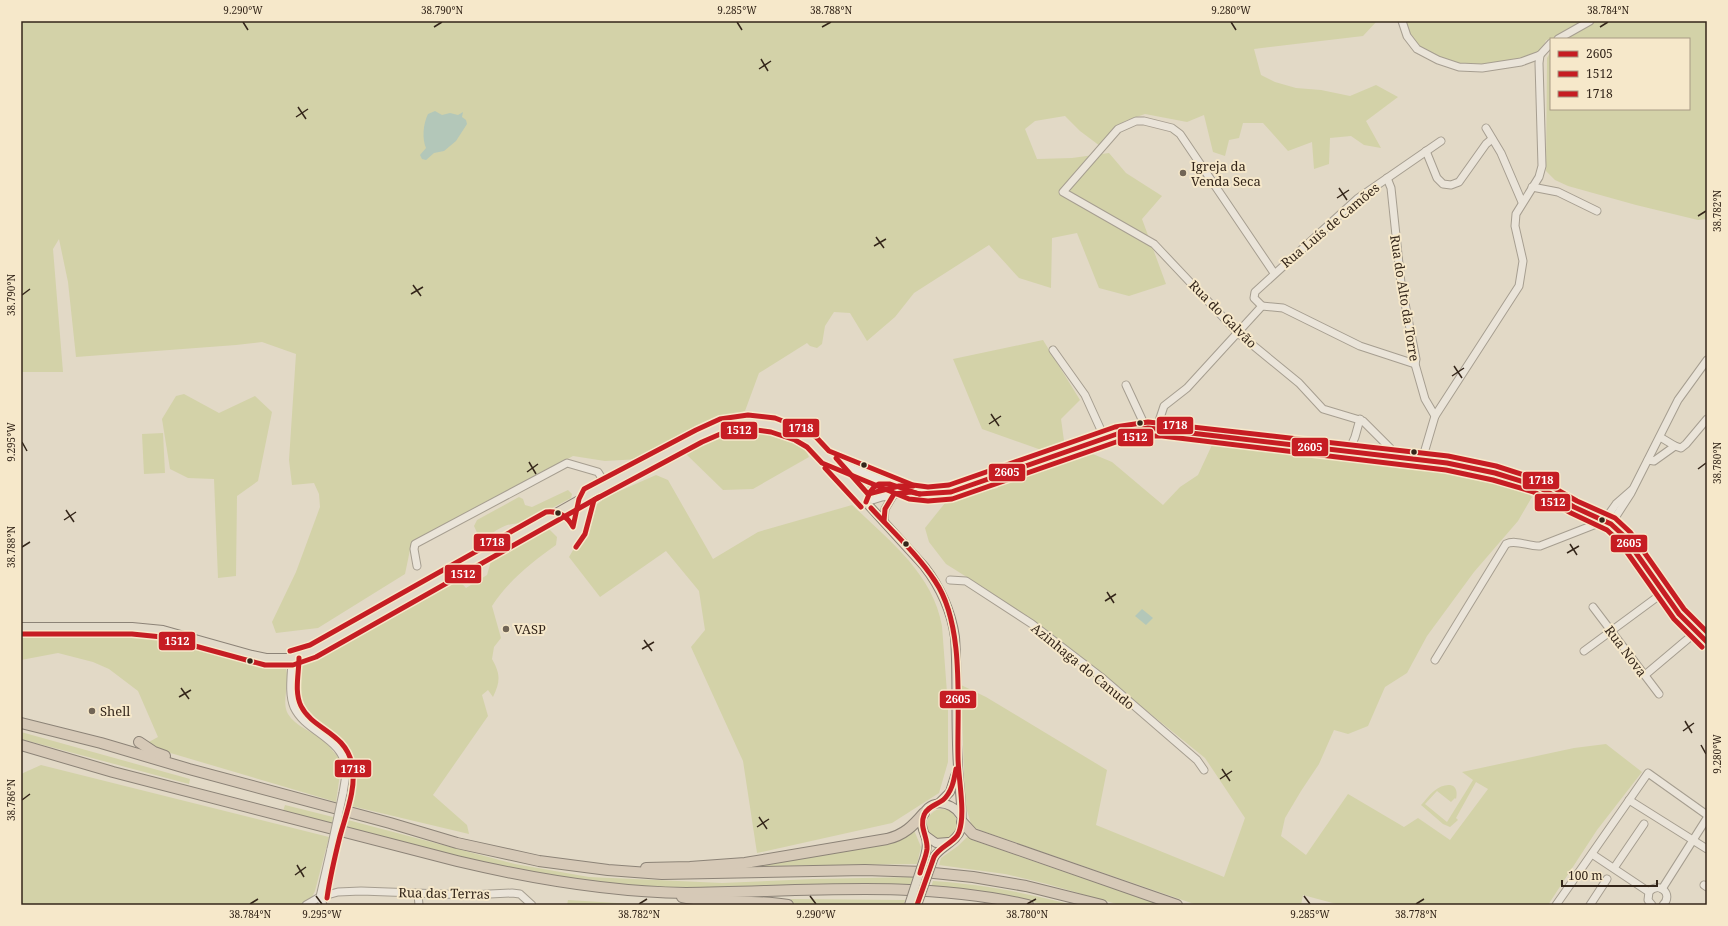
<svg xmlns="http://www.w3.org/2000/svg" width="1728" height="926" viewBox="0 0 1728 926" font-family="'Noto Serif',serif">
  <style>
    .green { fill: #d3d2a8 }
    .water { fill: #b3c7b9 }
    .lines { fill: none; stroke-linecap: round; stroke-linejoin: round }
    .minor-casing { stroke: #a69e90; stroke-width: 9 }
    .major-casing { stroke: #8c8377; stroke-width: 10 }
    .highway-casing { stroke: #8c8377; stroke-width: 12 }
    .minor { stroke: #eae4d9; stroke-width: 7 }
    .major { stroke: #e2dac9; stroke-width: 8 }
    .highway { stroke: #d6c9b7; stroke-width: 10 }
    .minor-bridge-casing { stroke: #a69e90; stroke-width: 9; stroke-linecap: butt }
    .major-bridge-casing { stroke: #8c8377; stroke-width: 10; stroke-linecap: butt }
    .minor-bridge { stroke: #eae4d9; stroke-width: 7 }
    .major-bridge { stroke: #e2dac9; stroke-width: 8 }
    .bus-1-casing { stroke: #f6e8ca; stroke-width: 8 }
    .bus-2-casing { stroke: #f6e8ca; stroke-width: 8 }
    .bus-3-casing { stroke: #f6e8ca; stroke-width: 8 }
    .bus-1 { stroke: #c61d23; stroke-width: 5 }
    .bus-2 { stroke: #c61d23; stroke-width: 5 }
    .bus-3 { stroke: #c61d23; stroke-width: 5 }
    .ticks { fill: none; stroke: #34261a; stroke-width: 1.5 }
    .poi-dot { fill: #716556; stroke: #f6e8ca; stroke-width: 1.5 }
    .bus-dot { fill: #34261a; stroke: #f6e8ca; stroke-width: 1.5 }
    .labels { text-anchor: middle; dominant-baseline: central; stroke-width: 4; stroke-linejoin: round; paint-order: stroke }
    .poi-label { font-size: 13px; fill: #34261a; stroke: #f6e8ca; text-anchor: start }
    .street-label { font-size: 13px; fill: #34261a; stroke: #f6e8ca }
    .line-badge { stroke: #f6e8ca; stroke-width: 1.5 }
    .badge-label { font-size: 11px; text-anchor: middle; font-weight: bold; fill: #fff }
    .neatline { fill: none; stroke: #34261a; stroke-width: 1.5 }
    .ticks-label { font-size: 10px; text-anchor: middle; fill: #34261a }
  </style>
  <rect width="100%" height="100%" fill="#e2d9c6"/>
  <g class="green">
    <polygon points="21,21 1377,21 1363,36 1254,49 1261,75 1275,82 1296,88 1321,90 1350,96 1376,85 1398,97 1366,121 1381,148 1364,145 1351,136 1330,138 1329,164 1314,169 1312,142 1288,151 1263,123 1243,123 1239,138 1229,140 1225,156 1213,152 1204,115 1187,122 1145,114 1125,121 1100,146 1080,131 1065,116 1035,121 1025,129 1037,159 1072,158 1109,153 1126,173 1162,196 1142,219 1166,284 1129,296 1099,288 1077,233 1052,238 1051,288 1019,278 989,245 914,293 895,317 867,341 850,313 834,312 825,326 822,344 817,348 810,346 807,343 759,373 745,411 640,459 605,461 573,456 411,545 405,574 318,628 276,633 272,622 296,572 320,507 319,494 314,483 292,485 289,460 296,354 262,342 236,345 76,357 68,282 59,239 53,249 63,372 21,372"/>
    <path d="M1404,21H1707V219L1698,220L1636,205L1568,186L1555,180L1546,171L1547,58L1551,51V109H1689V39H1552L1546,40L1541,53C1505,66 1465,72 1430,53C1426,51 1420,49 1417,46C1410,39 1408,29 1404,21Z"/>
    <polygon points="1043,340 1080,400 1061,419 1065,448 1047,452 982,429 953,359"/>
    <polygon points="184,394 219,413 255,396 272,412 258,481 237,496 236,576 218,578 214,479 188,478 170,469 162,419 176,396"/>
    <polygon points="754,431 785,437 805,448 809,457 753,489 723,490 685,453 692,448 728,434"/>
    <polygon points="163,433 165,473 144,474 142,434"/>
    <path d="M1212,445L1368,460L1516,483L1532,497L1518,521L1474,572L1427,636L1407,673L1385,687L1368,726L1348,734L1334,730L1319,764L1301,791L1285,818L1281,836L1306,855L1348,794L1404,827L1418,818L1450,840L1488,789L1476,782L1456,818L1458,820L1450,827L1443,824L1421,805C1425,801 1429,795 1434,791C1444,783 1460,781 1456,799L1455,798L1451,802L1437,791L1425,804L1447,822L1473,780L1462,772L1574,748L1606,744L1642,772L1597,830L1548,905H1340L1303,895L1301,905H1197L985,832L975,828L971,824L965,804L961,685L986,697L1107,770L1096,825L1224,877L1245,818L1205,758L1126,694L1061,644L989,591L946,564L929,542L925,528L945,503L966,495L998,488L995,482L1068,461L1088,452L1112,462L1163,505L1180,487L1198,475Z"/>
    <path d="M656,475L668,480L713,559L758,532L852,505C889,540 933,574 942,626L948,706V762L939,793L892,823L757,853L743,761L691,647L705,630L699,591L666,551L600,597L569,557L583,533L594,507L606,497Z"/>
    <path d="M568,490L572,494L571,498L522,524C508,521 495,531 484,539L479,537L474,526L477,520L519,497L523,499L525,505L532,507Z"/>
    <path d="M544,524L557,537L556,545C531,563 509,580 492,606L501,638L494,647L492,659C500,673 501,681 493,697L488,690L482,695L488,716L433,795L467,825L469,834L347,805C350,790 355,769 348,754C333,724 296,729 297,686C297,677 296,670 300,663L375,625L455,576L466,588L487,575L493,554Z"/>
    <path d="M75,632L168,639L284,665C293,679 280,700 288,714C295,726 313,732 323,740C329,745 334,753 340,759L337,764L340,774L336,802L157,749L147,743L158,737L138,691L109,669L93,662L58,653L21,660V633Z"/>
    <polygon points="21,732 190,779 189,784 21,739"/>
    <polygon points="41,765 329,837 315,891 311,899 302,905 21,905 21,774"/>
    <polygon points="285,805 333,817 332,823 283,811"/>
    <circle cx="942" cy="824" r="15"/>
    <path d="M344,819L515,864L589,877L722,883L814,879L913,877L911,884C803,883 695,896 587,883C505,872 423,848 343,827Z"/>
    <polygon points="914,830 921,847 917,864 766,866 762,865"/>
    <polygon points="968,836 972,840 1161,905 1120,905 1047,884 1005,874 939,865 941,858 958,846"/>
    <path d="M933,881C982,884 1026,893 1073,905H1047L989,893L931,887Z"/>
    <polygon points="791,899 905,900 904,905 802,905 792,903"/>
    <polygon points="568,900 649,905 567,905"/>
  </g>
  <g class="water">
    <path d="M435,111L442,115L450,113L458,115L463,112L462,117L466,120L467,124L456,141L444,151L434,153L426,160L422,159L420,155L426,148C422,139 423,124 428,114Z"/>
    <polygon points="1142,609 1153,618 1146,625 1135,616"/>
  </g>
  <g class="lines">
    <defs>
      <g id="minor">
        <polyline points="1402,21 1407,36 1417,49 1438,60 1459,67 1482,68 1521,62 1540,55 1551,43"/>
        <polyline points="1558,39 1590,21"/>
        <polyline points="1486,128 1501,153 1522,202"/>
        <polyline points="1426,151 1437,178 1443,184 1451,185 1459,182 1486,144 1492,139"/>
        <polyline points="1387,178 1391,188 1401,283 1416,359 1415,364 1425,399 1435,416"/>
        <polyline points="1532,187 1558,192 1597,211"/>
        <polyline points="1274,273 1180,134 1172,128 1144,121 1136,121 1118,129 1063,192 1154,244 1238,333 1299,383 1323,409 1363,421 1390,448 1393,456"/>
        <polyline points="1262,306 1283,308 1360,346 1415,364"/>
        <polyline points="1053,350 1085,395 1105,439"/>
        <polyline points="1126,385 1146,428"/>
        <polyline points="1157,427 1164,406 1187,388 1262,306 1254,298 1255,292 1357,199 1441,141"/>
        <polyline points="1675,446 1681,448 1686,444 1707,419"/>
        <polyline points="1349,451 1355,437 1360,419"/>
        <path d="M827,458L911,492L928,494L950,492L1117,434C1143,427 1153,427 1180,432L1447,463L1495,473L1537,486L1574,507L1611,524L1624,536L1679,614L1707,642"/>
        <polyline points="1422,460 1435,416 1519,286 1523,261 1515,226 1516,214 1539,177 1542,166 1539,63 1540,55"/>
        <polyline points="1648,460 1654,461 1675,446 1660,437"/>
        <polyline points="866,502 882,497 908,492"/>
        <path d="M866,502C869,490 874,483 887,482"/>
        <polyline points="884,521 885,509 894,494"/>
        <polyline points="1611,524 1631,493 1678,400 1707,360"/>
        <polyline points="417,566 414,549 415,544 567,463 598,472 606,485"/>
        <polyline points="950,580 966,581 1032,624 1101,677 1197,760 1204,770"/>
        <polyline points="1593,607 1659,694"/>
        <polyline points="1584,651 1664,592"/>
        <path d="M292,658C292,673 288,693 294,707C306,733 345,738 346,771C346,778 344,786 343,793"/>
        <path d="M1435,660L1506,544C1516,539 1529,547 1540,546L1604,521L1616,504L1632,490"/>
        <polyline points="1645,675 1696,632"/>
        <polyline points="1629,800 1707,849"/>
        <polyline points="1592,854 1649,892"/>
        <polyline points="1614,868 1644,824"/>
        <polyline points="1704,885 1707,887"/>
        <polyline points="1662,889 1707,818"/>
        <polyline points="418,894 419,905"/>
        <polyline points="320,897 331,849"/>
        <polyline points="320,897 323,905"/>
        <polyline points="306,905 320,897 338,892 361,891 470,895 512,893 520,894 532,905"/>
        <polyline points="1556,905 1648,773 1707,815"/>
        <polyline points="1590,905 1607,879"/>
        <path d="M1652,905L1648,900L1649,892C1659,881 1674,894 1663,905"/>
      </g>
      <g id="major">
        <path d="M21,627H132L163,630L252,655L266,658H292L313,651L593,492L699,436L723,425L748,422L773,425L798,434L811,442L924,566C941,588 951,610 955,637C958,680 955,723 958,766C958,778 964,820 961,829C957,842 941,846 934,857"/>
        <polyline points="939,803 950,792 955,776"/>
        <polyline points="925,835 936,843 948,842"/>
        <path d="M925,856C927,849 928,842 925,835C923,830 921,826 922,820C925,798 951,799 961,816"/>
      </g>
      <g id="highway">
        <polyline points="21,723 101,743 189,769 390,823 457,843 539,861 608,870 662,874 865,870 924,872 973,877 1026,886 1102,905"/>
        <polyline points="139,742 154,752 165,756"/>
        <path d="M21,745L113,772L457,861C533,879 608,892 686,893C800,892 916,879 1028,905"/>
        <polyline points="962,822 973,834 1177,905"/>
        <path d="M646,868L690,867L745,863L887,839C904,835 913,826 924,813"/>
        <path d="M682,897C717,904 753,899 788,905"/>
      </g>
    </defs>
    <use href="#minor" class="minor-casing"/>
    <use href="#major" class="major-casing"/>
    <use href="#highway" class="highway-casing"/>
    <use href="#minor" class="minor"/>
    <use href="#major" class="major"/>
    <use href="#highway" class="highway"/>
    <defs>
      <polyline id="minor-bridge" points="331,849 343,793"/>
      <g id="major-bridge">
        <polyline points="909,905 925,856"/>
        <polyline points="917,905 934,857"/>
      </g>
    </defs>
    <use href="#minor-bridge" class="minor-bridge-casing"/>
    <use href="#major-bridge" class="major-bridge-casing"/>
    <use href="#minor-bridge" class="minor-bridge"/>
    <use href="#major-bridge" class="major-bridge"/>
    <defs>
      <g id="bus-1">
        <polyline points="866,502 870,492 874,487 879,484 890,484 919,494 951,492 1117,434 1148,428 1447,463 1495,473 1537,486 1574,507 1611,524 1624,536 1679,614 1707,642"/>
        <path d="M871,508C893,532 917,554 935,581C965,625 957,705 958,757C958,778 966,813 959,832C956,842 940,846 934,857L917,905"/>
        <polyline points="884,521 885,509 894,494 911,492 920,494"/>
        <path d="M920,873C922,865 926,857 927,849C928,837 919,827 924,815C927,807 936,805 943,800C952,792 954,780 956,769"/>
      </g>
      <g id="bus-2">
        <polyline points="825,468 861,507"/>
        <polyline points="576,547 585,534 594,500 702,442 725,432 748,429 771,432 795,440 807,447 822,463 909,499 928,501 952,499 1119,441 1142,436 1162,436 1446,470 1493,480 1534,492 1571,513 1607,530 1619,541 1674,619 1702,647"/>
        <polyline points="21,634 132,634 162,637 265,665 293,665 316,657 599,497"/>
      </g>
      <g id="bus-3">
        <polyline points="836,458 868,494 899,486 913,486"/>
        <path d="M290,651L310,645L546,512C558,510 568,517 573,527L579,499L584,489L696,430L720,419L748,415L775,418L801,428L816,437L829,451L913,485L928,487L949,485L1115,427L1148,422L1448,456L1496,466L1540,480L1577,501L1615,518L1630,532L1684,609L1707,632"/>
        <path d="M299,658C299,673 294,692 301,706C313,730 345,732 352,764C357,787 346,814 340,836C335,856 330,877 327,898"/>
      </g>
    </defs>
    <use href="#bus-1" class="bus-1-casing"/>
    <use href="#bus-2" class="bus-2-casing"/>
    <use href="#bus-3" class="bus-3-casing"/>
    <use href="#bus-1" class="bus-1"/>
    <use href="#bus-2" class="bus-2"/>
    <use href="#bus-3" class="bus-3"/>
  </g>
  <path class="ticks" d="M243,22L248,30M737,22L742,30M1231,22L1236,30M434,27L442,22M822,27L831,22M1600,27L1608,22M761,59L768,71M759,69L771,61M298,107L306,119M296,117L308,109M1339,188L1347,200M1337,198L1349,190M1698,216L1706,211M876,237L884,248M874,246L886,239M413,285L421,296M411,294L423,287M22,295L30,289M1454,366L1462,378M1452,376L1464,368M991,414L999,426M989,424L1001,416M22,442L27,451M529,462L536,474M1698,469L1706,463M527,472L538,464M66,510L74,522M64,520L76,512M1570,544L1577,555M22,547L30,542M1567,553L1579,546M1107,592L1114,603M1105,601L1116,594M644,640L652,651M642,649L654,642M181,688L189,699M179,697L191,690M1685,721L1692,733M1683,731L1694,723M1701,745L1706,754M1222,769L1230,781M1220,779L1232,771M22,800L30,794M759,817L767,829M757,827L769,819M297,865L304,877M295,875L306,867M316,896L322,904M810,896L816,904M1304,896L1310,904M250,904L258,899M639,904L647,899M1027,904L1036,899M1416,904L1424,899"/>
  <g class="poi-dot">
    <circle cx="1183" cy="173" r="4"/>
    <circle cx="506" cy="629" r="4"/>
    <circle cx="92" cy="711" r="4"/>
  </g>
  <g class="bus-dot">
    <circle cx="1140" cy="423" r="3.5"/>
    <circle cx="1414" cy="452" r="3.5"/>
    <circle cx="864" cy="465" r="3.5"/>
    <circle cx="558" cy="513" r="3.5"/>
    <circle cx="1602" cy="520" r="3.5"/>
    <circle cx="906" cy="544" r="3.5"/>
    <circle cx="250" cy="661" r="3.5"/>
  </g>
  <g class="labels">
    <g class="poi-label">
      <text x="1191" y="166">Igreja da<tspan x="1191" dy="15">Venda Seca</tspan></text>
      <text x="514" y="629">VASP</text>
      <text x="100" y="711">Shell</text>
    </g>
    <g class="street-label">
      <text transform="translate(1330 225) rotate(-40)">Rua Luís de Camões</text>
      <text transform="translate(1405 298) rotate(81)">Rua do Alto da Torre</text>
      <text transform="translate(1223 314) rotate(45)">Rua do Galvão</text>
      <text transform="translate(1626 651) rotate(53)">Rua Nova</text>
      <text transform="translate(1083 666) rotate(39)">Azinhaga do Canudo</text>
      <text transform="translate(444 893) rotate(1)">Rua das Terras</text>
    </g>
  </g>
  <g class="line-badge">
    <rect x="1156" y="416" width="38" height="19" rx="4" fill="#c61d23"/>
    <rect x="782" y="418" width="38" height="20" rx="4" fill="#c61d23"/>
    <rect x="720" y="421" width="38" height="19" rx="4" fill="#c61d23"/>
    <rect x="1117" y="428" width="37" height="19" rx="4" fill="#c61d23"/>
    <rect x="1291" y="437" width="38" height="20" rx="4" fill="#c61d23"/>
    <rect x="988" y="463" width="38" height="19" rx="4" fill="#c61d23"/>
    <rect x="1522" y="471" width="38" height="19" rx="4" fill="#c61d23"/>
    <rect x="1534" y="493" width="37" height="19" rx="4" fill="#c61d23"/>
    <rect x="473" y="533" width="38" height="19" rx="4" fill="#c61d23"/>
    <rect x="1610" y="534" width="38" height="19" rx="4" fill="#c61d23"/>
    <rect x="444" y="564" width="38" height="20" rx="4" fill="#c61d23"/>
    <rect x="158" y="631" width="38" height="20" rx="4" fill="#c61d23"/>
    <rect x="939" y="690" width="38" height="19" rx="4" fill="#c61d23"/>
    <rect x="334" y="759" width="38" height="19" rx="4" fill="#c61d23"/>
  </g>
  <g class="badge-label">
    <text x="1175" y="429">1718</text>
    <text x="801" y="432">1718</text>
    <text x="739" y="434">1512</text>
    <text x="1135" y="441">1512</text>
    <text x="1310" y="451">2605</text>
    <text x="1007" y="476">2605</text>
    <text x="1541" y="484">1718</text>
    <text x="1553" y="506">1512</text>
    <text x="492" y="546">1718</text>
    <text x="1629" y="547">2605</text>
    <text x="463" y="578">1512</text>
    <text x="177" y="645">1512</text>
    <text x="958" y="703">2605</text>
    <text x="353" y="773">1718</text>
  </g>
  <rect width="1728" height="926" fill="none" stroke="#f6e8ca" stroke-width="44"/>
  <rect x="1550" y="38" width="140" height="72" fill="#f6e8ca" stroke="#a89a84"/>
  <rect x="1558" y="51" width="20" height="6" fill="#c61d23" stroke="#a89a84"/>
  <text x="1586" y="58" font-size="12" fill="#34261a">2605</text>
  <rect x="1558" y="71" width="20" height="6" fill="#c61d23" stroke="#a89a84"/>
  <text x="1586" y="78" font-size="12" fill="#34261a">1512</text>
  <rect x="1558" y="91" width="20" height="6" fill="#c61d23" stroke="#a89a84"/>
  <text x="1586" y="98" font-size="12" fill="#34261a">1718</text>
  <path d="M1562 880v6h95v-6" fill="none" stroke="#34261a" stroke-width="2"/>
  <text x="1568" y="880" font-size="12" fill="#34261a" stroke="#f6e8ca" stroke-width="3" paint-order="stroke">100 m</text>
  <rect x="22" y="22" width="1684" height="882" class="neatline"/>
  <g class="ticks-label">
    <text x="243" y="14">9.290°W</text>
    <text x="442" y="14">38.790°N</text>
    <text x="737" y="14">9.285°W</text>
    <text x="831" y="14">38.788°N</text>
    <text x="1231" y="14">9.280°W</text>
    <text x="1608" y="14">38.784°N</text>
    <text transform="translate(1717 211) rotate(-90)" y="4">38.782°N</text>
    <text transform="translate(11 295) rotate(-90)" y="4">38.790°N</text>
    <text transform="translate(11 442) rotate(-90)" y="4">9.295°W</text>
    <text transform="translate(1717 463) rotate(-90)" y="4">38.780°N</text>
    <text transform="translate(11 547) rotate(-90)" y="4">38.788°N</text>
    <text transform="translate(1717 754) rotate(-90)" y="4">9.280°W</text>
    <text transform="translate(11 800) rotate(-90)" y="4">38.786°N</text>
    <text x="250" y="918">38.784°N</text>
    <text x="322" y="918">9.295°W</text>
    <text x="639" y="918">38.782°N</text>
    <text x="816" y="918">9.290°W</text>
    <text x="1027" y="918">38.780°N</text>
    <text x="1310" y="918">9.285°W</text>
    <text x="1416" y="918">38.778°N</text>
  </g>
</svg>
